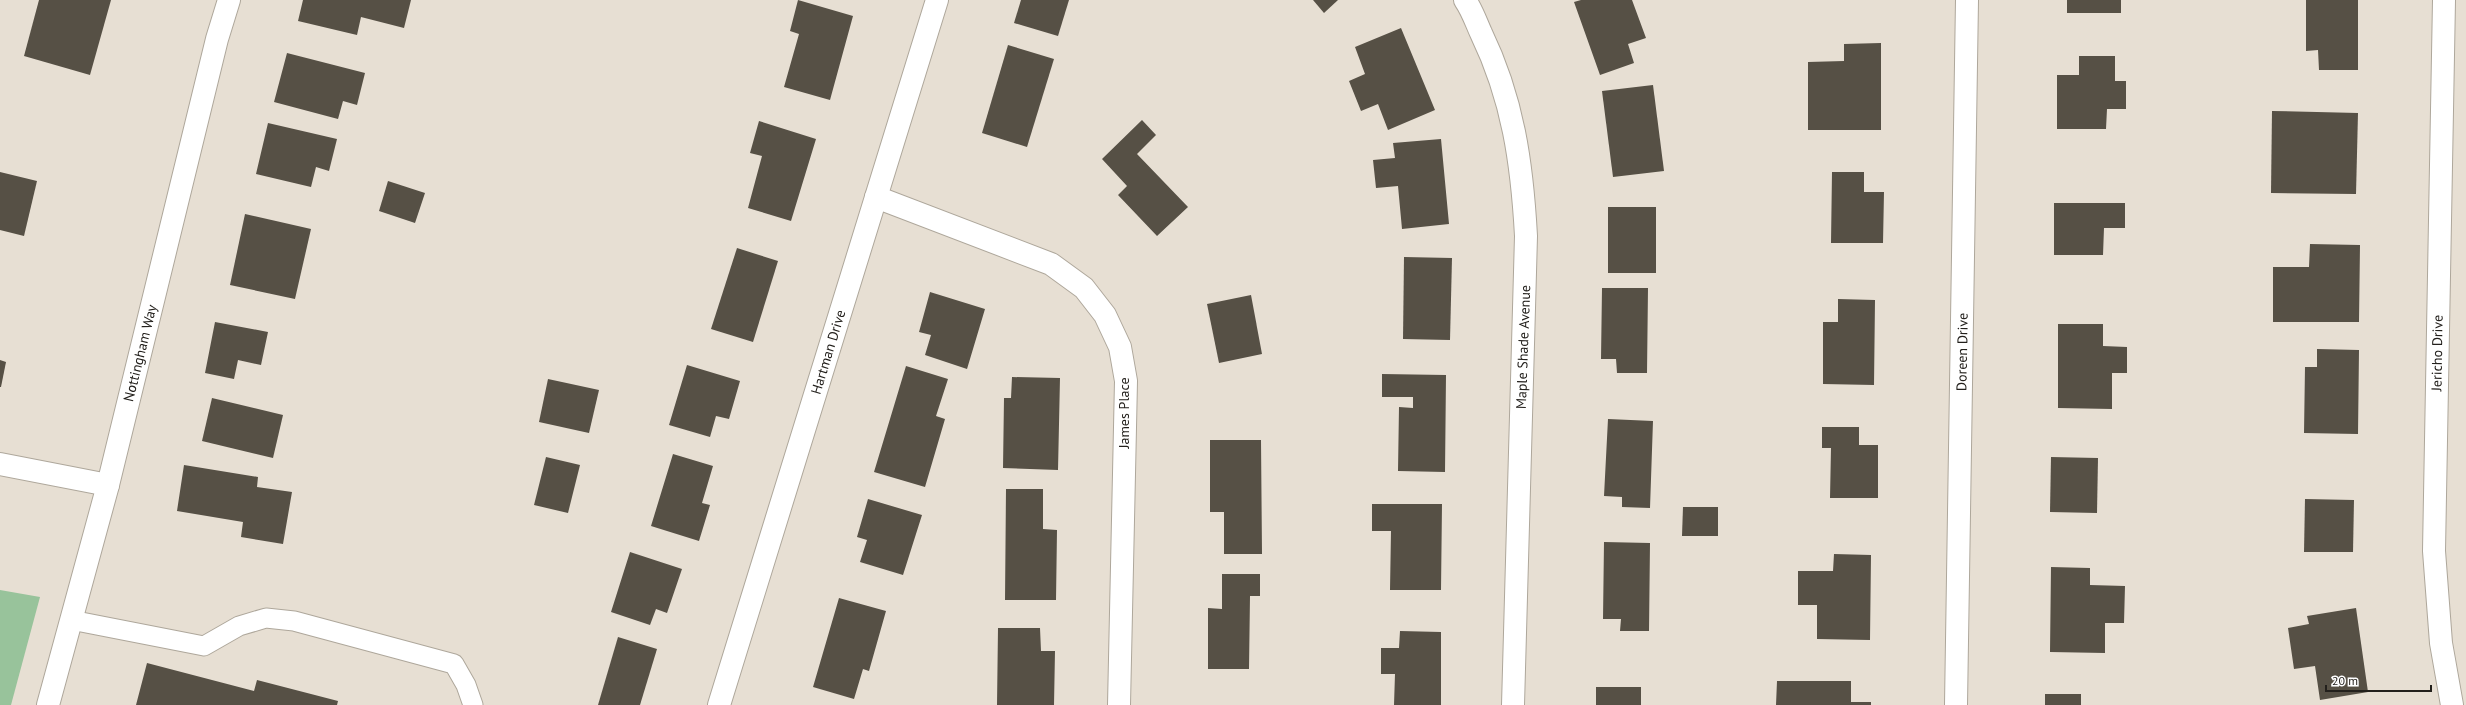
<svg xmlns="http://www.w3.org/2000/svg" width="2466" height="705" viewBox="0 0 2466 705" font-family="'PT Sans',sans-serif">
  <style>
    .green { fill: #98c39b }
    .building { fill: #565045 }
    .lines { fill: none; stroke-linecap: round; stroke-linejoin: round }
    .lane-casing { stroke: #aea79b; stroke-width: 21 }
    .street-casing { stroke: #aea79b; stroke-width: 24 }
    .secondary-casing { stroke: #aea79b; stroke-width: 24 }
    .lane { stroke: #fff; stroke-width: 19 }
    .street { stroke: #fff; stroke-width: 22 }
    .secondary { stroke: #fff; stroke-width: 22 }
    .labels { text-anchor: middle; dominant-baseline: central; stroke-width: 4; stroke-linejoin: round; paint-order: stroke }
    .street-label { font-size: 14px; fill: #23201c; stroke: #fff }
  </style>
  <rect width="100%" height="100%" fill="#e7dfd3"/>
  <polygon class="green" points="0,590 40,597 11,705 0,705"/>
  <g class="building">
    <polygon points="39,0 111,0 90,75 24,56"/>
    <polygon points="303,0 411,0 404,28 361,17 357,35 298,21"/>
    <polygon points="798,0 853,16 830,100 784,87 799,34 790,31"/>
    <polygon points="1021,0 1069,0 1058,36 1014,23"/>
    <polygon points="1313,0 1338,0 1324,13"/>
    <polygon points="1581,0 1632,0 1646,38 1628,44 1634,63 1600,75 1574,2"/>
    <rect x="2067" y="0" width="54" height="13"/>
    <polygon points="2306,0 2358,0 2358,70 2319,70 2318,50 2306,51"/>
    <polygon points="1401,28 1435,110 1388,130 1378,104 1361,111 1349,81 1365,74 1355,47"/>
    <polygon points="1881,43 1881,130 1808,130 1808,62 1844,61 1844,44"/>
    <polygon points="1008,45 1054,59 1027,147 982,133"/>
    <polygon points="287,53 365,73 357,105 343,101 338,119 274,102"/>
    <polygon points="2079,56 2115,56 2115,81 2126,81 2126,109 2107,109 2106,129 2057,129 2057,75 2079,75"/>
    <polygon points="1653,85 1664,171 1613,177 1602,91"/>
    <polygon points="2272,111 2358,113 2356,194 2271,193"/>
    <polygon points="1142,120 1156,135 1137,154 1188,207 1157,236 1118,195 1127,186 1102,159"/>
    <polygon points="759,121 816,139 791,221 748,208 762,156 750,153"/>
    <polygon points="268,123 337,139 329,171 316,167 311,187 256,174"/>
    <polygon points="1441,139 1449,224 1402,229 1398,186 1376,188 1373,160 1395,158 1393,143"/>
    <polygon points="0,172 37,181 24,236 0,230"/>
    <polygon points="1832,172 1864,172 1864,192 1884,192 1883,243 1831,243"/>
    <polygon points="388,181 425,193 415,223 379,211"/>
    <polygon points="2054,203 2125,203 2125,228 2104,228 2103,255 2054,255"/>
    <rect x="1608" y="207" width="48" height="66"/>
    <polygon points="245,214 311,229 295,299 230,285"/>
    <polygon points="2310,244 2360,245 2359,322 2273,322 2273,267 2309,267"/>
    <polygon points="737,248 778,261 753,342 711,329"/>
    <polygon points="1404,257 1452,258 1450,340 1403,339"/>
    <polygon points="1602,288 1648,288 1647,373 1617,373 1616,359 1601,359"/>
    <polygon points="930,292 985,309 967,369 925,355 931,335 919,332"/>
    <polygon points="1251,295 1262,354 1219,363 1207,304"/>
    <polygon points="1838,299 1875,300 1874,385 1823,384 1823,322 1838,322"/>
    <polygon points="215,322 268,332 261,365 238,360 234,379 205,373"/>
    <polygon points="2058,324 2103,324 2103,346 2127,347 2127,373 2112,373 2112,409 2058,408"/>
    <polygon points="2317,349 2359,350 2358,434 2304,433 2305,367 2317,367"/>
    <polygon points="0,360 6,362 1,387 0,387"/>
    <polygon points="687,365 740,381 729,419 716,416 710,437 669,425"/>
    <polygon points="906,366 948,379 936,416 945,419 925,487 874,472"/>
    <polygon points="1382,374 1446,375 1445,472 1398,471 1399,407 1413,408 1413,397 1382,397"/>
    <polygon points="1012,377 1060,378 1058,470 1003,468 1004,398 1011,398"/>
    <polygon points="548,379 599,390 589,433 539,422"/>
    <polygon points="212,398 283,415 273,458 202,441"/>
    <polygon points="1608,419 1653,421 1650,508 1622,507 1622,497 1604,496"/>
    <polygon points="1822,427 1859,427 1859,445 1878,445 1878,498 1830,498 1831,448 1822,448"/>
    <polygon points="1210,440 1261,440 1262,554 1224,554 1224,512 1210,512"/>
    <polygon points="673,454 713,466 702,503 710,505 699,541 651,526"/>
    <polygon points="546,457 580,465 568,513 534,505"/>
    <polygon points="2051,457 2098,458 2097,513 2050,512"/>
    <polygon points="184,465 258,477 257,487 292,492 283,544 241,537 243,522 177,511"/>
    <polygon points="1006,489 1043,489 1043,529 1057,530 1056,600 1005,600"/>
    <polygon points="868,499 922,515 903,575 860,562 867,540 857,537"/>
    <polygon points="2305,499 2354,500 2353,552 2304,552"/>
    <polygon points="1372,504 1442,504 1441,590 1390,590 1391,531 1372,531"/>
    <polygon points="1683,507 1718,507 1718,536 1682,536"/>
    <polygon points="1604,542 1650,543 1649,631 1620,631 1621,619 1603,619"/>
    <polygon points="630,552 682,569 667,613 656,609 650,625 611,612"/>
    <polygon points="1834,554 1871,555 1870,640 1817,639 1817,605 1798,605 1798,571 1833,571"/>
    <polygon points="2051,567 2090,568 2090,585 2125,586 2124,623 2105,623 2105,653 2050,652"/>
    <polygon points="1222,574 1260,574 1260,596 1250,596 1249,669 1208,669 1208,608 1222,609"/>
    <polygon points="839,598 886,611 869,671 863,669 854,699 813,687"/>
    <polygon points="2356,608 2368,692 2320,700 2315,666 2294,669 2288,628 2309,624 2307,616"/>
    <polygon points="998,628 1040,628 1041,651 1055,651 1054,705 997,705"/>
    <polygon points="1400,631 1441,632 1441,705 1394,705 1395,674 1381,674 1381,648 1399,648"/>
    <polygon points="618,637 657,649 640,705 598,705"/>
    <polygon points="147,663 254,691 257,680 338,701 337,705 136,705"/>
    <polygon points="1777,681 1851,681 1851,702 1871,702 1871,705 1776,705"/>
    <rect x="1596" y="687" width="45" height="18"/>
    <rect x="2045" y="694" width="36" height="11"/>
  </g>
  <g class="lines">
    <defs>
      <polyline id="lane" points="71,620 204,646 239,626 266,618 294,621 454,664 466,685 473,705"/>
      <g id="street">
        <path d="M1465,0C1472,10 1476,22 1481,33C1513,99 1522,163 1526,236L1513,705"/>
        <polyline points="2444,0 2434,551 2441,643 2452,705"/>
        <polyline points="876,197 1051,264 1084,288 1105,315 1120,347 1126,381 1119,705"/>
        <polyline points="0,464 108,485"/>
        <polyline points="719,705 937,0"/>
        <polyline points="1956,705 1967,0"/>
      </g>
      <polyline id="secondary" points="48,705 108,485 217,39 229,0"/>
    </defs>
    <use href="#lane" class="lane-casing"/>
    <use href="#street" class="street-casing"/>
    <use href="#secondary" class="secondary-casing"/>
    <use href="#lane" class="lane"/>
    <use href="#street" class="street"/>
    <use href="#secondary" class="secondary"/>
  </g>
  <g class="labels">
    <g class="street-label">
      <text transform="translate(1523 347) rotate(-88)">Maple Shade Avenue</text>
      <text transform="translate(828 352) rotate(-73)">Hartman Drive</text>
      <text transform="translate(1962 352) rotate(-89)">Doreen Drive</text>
      <text transform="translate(140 353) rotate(-76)">Nottingham Way</text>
      <text transform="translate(2437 353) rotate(-89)">Jericho Drive</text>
      <text transform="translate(1124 413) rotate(-90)">James Place</text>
    </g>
  </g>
  <path d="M2326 685v6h105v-6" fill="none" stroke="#23201c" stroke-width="2"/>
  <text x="2332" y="685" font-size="12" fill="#23201c" stroke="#ffffff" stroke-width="3" paint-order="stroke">20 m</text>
</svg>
